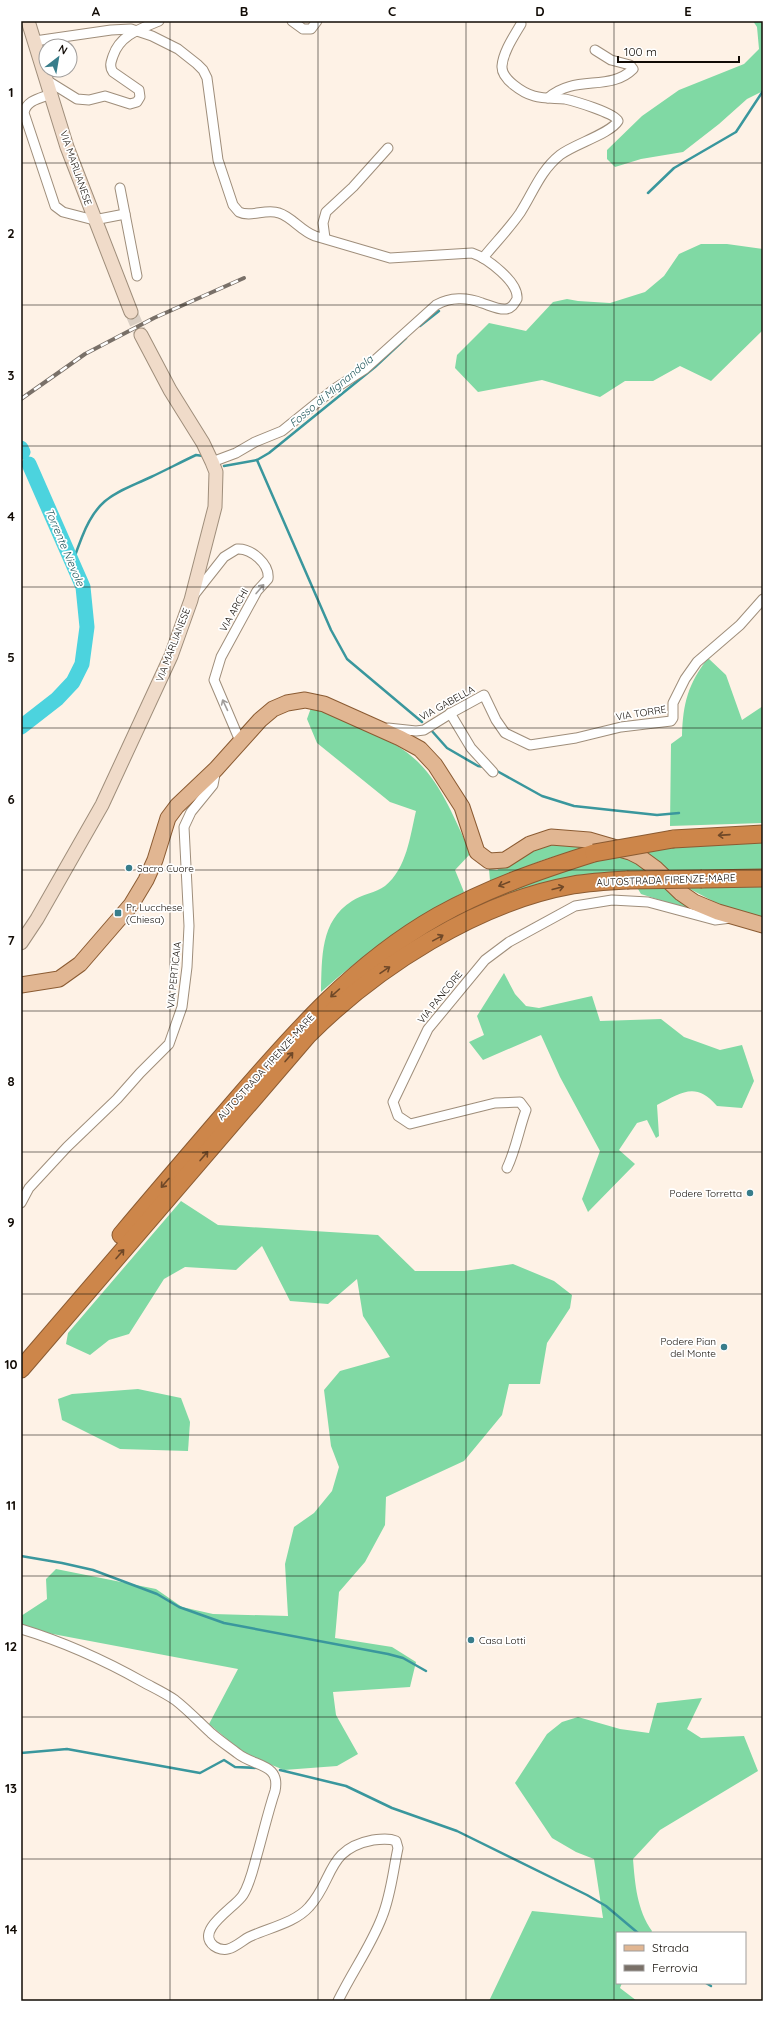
<svg xmlns="http://www.w3.org/2000/svg" width="784" height="2022" viewBox="0 0 784 2022" font-family="Quicksand,sans-serif">
  <style>
    .forest { fill: #80d9a4 }
    .lines { fill: none; stroke-linecap: round; stroke-linejoin: round }
    .stream { stroke: #3a979d; stroke-width: 2.5 }
    .river { stroke: #4cd3de; stroke-width: 15 }
    .secondary-tunnel { stroke: #dacfc4; stroke-width: 13; stroke-dasharray: 13 6; stroke-linecap: butt }
    .street-casing { stroke: #9f8e7b; stroke-width: 11 }
    .secondary-casing { stroke: #9f8e7b; stroke-width: 15 }
    .primary-casing { stroke: #8b5b32; stroke-width: 17 }
    .highway-casing { stroke: #8b5b32; stroke-width: 19 }
    .street { stroke: #fff; stroke-width: 9 }
    .secondary { stroke: #f0dbc9; stroke-width: 13 }
    .primary { stroke: #e1b692; stroke-width: 15 }
    .highway { stroke: #cd864a; stroke-width: 17 }
    .rail-casing { stroke: #797068; stroke-width: 4 }
    .rail { stroke: #fff; stroke-width: 2.5; stroke-dasharray: 8; stroke-linecap: butt }
    .highway-bridge-casing { stroke: #8b5b32; stroke-width: 19; stroke-linecap: butt }
    .highway-bridge { stroke: #cd864a; stroke-width: 17 }
    .oneway { stroke: #a09d9b }
    .oneway2 { stroke: #6f4828 }
    .grid { fill: none; stroke: #110b05; stroke-width: 1; stroke-opacity: 0.55 }
    .poi-dot { fill: #387d8b; stroke: #fff; stroke-width: 1.5 }
    .labels { text-anchor: middle; dominant-baseline: central; stroke-width: 3.5; stroke-linejoin: round; paint-order: stroke }
    .street-label { font-size: 10px; fill: #110b05; stroke: #fff }
    .poi-label { font-size: 10px; fill: #110b05; stroke: #fff; text-anchor: start }
    .water-label { font-size: 11px; font-style: italic; fill: #1b5458; stroke: #fff }
    .neatline { fill: none; stroke: #110b05; stroke-width: 1.5 }
    .grid-label { font-size: 13px; text-anchor: middle; font-weight: bold; fill: #110b05 }
  </style>
  <rect width="100%" height="100%" fill="#fef2e6"/>
  <g class="forest">
    <polygon points="753,21 763,21 763,94 761,92 747,99 719,124 683,152 641,159 615,167 607,159 607,150 642,116 679,90 744,64 759,49 757,27"/>
    <polygon points="701,244 727,244 763,249 763,330 711,381 680,366 653,381 625,381 600,397 542,380 478,392 455,368 457,355 489,323 526,331 553,302 567,299 578,301 610,303 645,292 664,276 679,254"/>
    <path d="M708,658L726,675L742,720L763,706V823L670,826L671,744L682,736C683,703 688,684 708,658Z"/>
    <path d="M312,705C342,719 395,739 417,761C443,786 455,821 471,853L455,870L464,892C409,921 368,951 321,992C322,958 320,921 352,901C362,894 376,893 385,886C407,868 410,836 416,811L390,802L317,743L307,719Z"/>
    <polygon points="763,839 763,919 728,909 688,888 637,850"/>
    <polygon points="572,843 630,858 697,912 641,894 629,874 484,908 480,900 582,848 543,860 490,881 489,869 497,870 537,846"/>
    <path d="M504,973L515,994L526,1006L539,1008L592,996L600,1021L661,1019L684,1037L720,1050L742,1045L754,1081L742,1108L717,1106C695,1081 682,1093 657,1105L659,1136L656,1138L647,1120L637,1123L619,1150L635,1164L588,1212L582,1199L600,1151L560,1077L541,1035L483,1060L469,1042L484,1035L477,1016Z"/>
    <polygon points="181,1201 218,1225 378,1235 415,1271 464,1271 513,1264 554,1281 572,1295 570,1308 547,1343 540,1384 509,1384 502,1415 464,1461 386,1497 385,1525 365,1562 339,1592 335,1638 392,1647 416,1662 410,1687 333,1692 336,1715 358,1754 337,1766 284,1770 245,1754 209,1724 238,1669 21,1628 21,1616 47,1599 46,1579 56,1569 156,1589 182,1607 213,1614 288,1616 285,1564 294,1527 314,1513 332,1491 339,1467 331,1446 324,1390 340,1371 390,1357 363,1316 357,1279 328,1304 290,1301 262,1246 236,1270 185,1267 164,1279 129,1334 109,1340 90,1355 66,1344 68,1333"/>
    <polygon points="138,1389 181,1398 190,1422 188,1451 120,1449 62,1420 58,1399 72,1394"/>
    <path d="M702,1698L687,1729L701,1738L744,1736L758,1771L660,1830L633,1859C635,1884 637,1910 652,1931L651,1933H617V1983H622L620,1988L637,2001H489L532,1911L603,1918L594,1859L576,1852L552,1838L515,1783L547,1734L562,1722L578,1717L620,1729L649,1733L657,1703Z"/>
  </g>
  <g class="lines">
    <g class="stream">
      <polyline points="648,193 674,168 736,132 763,91"/>
      <polyline points="420,326 439,311"/>
      <polyline points="257,460 331,630 347,659 422,722"/>
      <polyline points="224,466 257,460 269,453 375,367 406,338"/>
      <path d="M73,563C75,554 79,545 82,537C98,496 115,494 151,477C166,470 181,462 196,455L203,456"/>
      <polyline points="431,730 447,748 478,766 484,767"/>
      <polyline points="497,771 542,796 574,806 657,815 679,813"/>
      <polyline points="21,1556 62,1563 93,1570 157,1594 179,1607 224,1623 388,1654 403,1658 426,1671"/>
      <polyline points="21,1753 67,1749 200,1773 224,1760 235,1767 259,1768"/>
      <polyline points="280,1770 346,1786 392,1808 457,1831 587,1895 606,1906 638,1933"/>
      <polyline points="706,1983 711,1986"/>
    </g>
    <g class="river">
      <polyline points="21,448 23,452"/>
      <polyline points="21,727 57,699 73,682 82,664 87,627 83,587 29,464"/>
    </g>
    <polyline class="secondary-tunnel" points="131,312 141,335"/>
    <defs>
      <g id="street">
        <polyline points="292,21 303,29 311,29 317,21"/>
        <path d="M35,41L111,30L131,29L152,36L178,49L197,64L203,70L207,78L218,160L233,205L239,212C251,218 266,208 279,213C292,217 301,231 315,236L390,258L472,253C487,258 519,282 517,299C514,304 512,308 506,309C498,310 489,305 482,303C467,297 450,297 436,305L365,369L334,389L282,431L255,442L236,453L212,462"/>
        <path d="M48,81L77,99L89,100L105,96L130,104L137,102L140,97L139,90L113,72C109,66 111,62 113,56C120,35 140,29 159,21"/>
        <path d="M51,94C41,98 26,100 24,113L55,206L63,212L94,220L125,214"/>
        <path d="M548,98C575,74 610,92 633,69L630,65L611,60L595,50"/>
        <polyline points="120,188 137,276"/>
        <polyline points="325,238 323,223 326,212 353,187 388,148"/>
        <path d="M483,258C495,243 509,229 520,213C533,193 540,171 560,155C574,144 610,134 618,121C615,113 574,101 565,99C555,98 544,99 534,96C523,93 501,79 502,66C503,52 514,36 521,24"/>
        <path d="M194,595L224,557L237,549C251,548 270,564 268,579L257,591L221,657L214,680L240,741"/>
        <polyline points="450,713 471,748 493,772"/>
        <polyline points="388,728 416,731 424,730 453,712 484,695 496,720 505,733 530,745 576,738 621,727 671,721 673,718 673,703 685,679 697,662 740,625 763,599"/>
        <path d="M507,1168C516,1149 519,1129 526,1110L520,1102L495,1103L410,1124L398,1116L393,1102L428,1029L485,960L509,942L575,906L612,900L648,902L715,920L731,918"/>
        <polyline points="21,1203 29,1188 67,1147 117,1099 140,1073 169,1044 182,1007 187,967 189,926 184,827 191,812 213,785 216,769"/>
        <path d="M21,1629C64,1642 104,1660 143,1682C154,1688 165,1693 175,1700C188,1710 199,1722 211,1733C219,1740 229,1747 237,1753C254,1767 281,1763 275,1791C268,1812 263,1834 257,1855C253,1869 250,1884 243,1895C236,1907 194,1930 214,1946C218,1949 224,1950 228,1949C236,1947 243,1940 249,1937C268,1928 295,1923 309,1907C334,1880 326,1849 373,1840C381,1839 389,1838 396,1841L398,1848C393,1871 391,1895 382,1917C371,1946 352,1972 338,2001"/>
      </g>
      <g id="secondary">
        <polyline points="28,21 67,147 131,312"/>
        <polyline points="21,943 37,919 102,805 171,656 191,600 215,507 216,472 212,462 203,443 170,390 141,335"/>
      </g>
      <polyline id="primary" points="21,985 59,979 80,964 131,905 146,880 155,860 168,818 177,806 216,769 260,720 273,709 287,703 305,700 324,704 400,738 420,749 435,765 462,807 477,852 489,861 505,860 530,844 551,837 589,840 630,852 640,857 655,868 681,893 694,902 718,912 763,925"/>
      <g id="highway">
        <polyline points="673,839 763,834"/>
        <polyline points="702,879 763,878"/>
        <path d="M121,1235C158,1191 195,1148 232,1105C294,1033 355,963 438,916C488,888 540,870 594,853"/>
        <path d="M21,1369L308,1035C376,967 477,902 573,885C591,882 609,881 627,880"/>
      </g>
    </defs>
    <use href="#street" class="street-casing"/>
    <use href="#secondary" class="secondary-casing"/>
    <use href="#primary" class="primary-casing"/>
    <use href="#highway" class="highway-casing"/>
    <use href="#street" class="street"/>
    <use href="#secondary" class="secondary"/>
    <use href="#primary" class="primary"/>
    <use href="#highway" class="highway"/>
    <defs>
      <polyline id="rail" points="21,399 85,354 154,318 244,278"/>
    </defs>
    <use href="#rail" class="rail-casing"/>
    <use href="#rail" class="rail"/>
    <defs>
      <g id="highway-bridge">
        <polyline points="594,853 673,839"/>
        <polyline points="627,880 702,879"/>
      </g>
    </defs>
    <use href="#highway-bridge" class="highway-bridge-casing"/>
    <use href="#highway-bridge" class="highway-bridge"/>
  </g>
  <defs><path id="oneway-shaft" d="M-6 0H5M1.5-3L5.5 0L1.5 3" fill="none" stroke-width="1.6" stroke-linecap="round" stroke-linejoin="round"/></defs>
  <g class="oneway">
    <use href="#oneway-shaft" transform="translate(260 589) rotate(-49)"/>
    <use href="#oneway-shaft" transform="translate(225 705) rotate(-115)"/>
  </g>
  <g class="oneway2">
    <use href="#oneway-shaft" transform="translate(724 835) rotate(176)"/>
    <use href="#oneway-shaft" transform="translate(504 884) rotate(158)"/>
    <use href="#oneway-shaft" transform="translate(558 888) rotate(-14)"/>
    <use href="#oneway-shaft" transform="translate(438 938) rotate(-29)"/>
    <use href="#oneway-shaft" transform="translate(385 970) rotate(-34)"/>
    <use href="#oneway-shaft" transform="translate(335 993) rotate(138)"/>
    <use href="#oneway-shaft" transform="translate(289 1057) rotate(-49)"/>
    <use href="#oneway-shaft" transform="translate(204 1156) rotate(-49)"/>
    <use href="#oneway-shaft" transform="translate(165 1183) rotate(131)"/>
    <use href="#oneway-shaft" transform="translate(120 1254) rotate(-49)"/>
  </g>
  <path class="grid" d="M170,21V2001M318,21V2001M466,21V2001M614,21V2001M21,163H763M21,305H763M21,446H763M21,587H763M21,728H763M21,870H763M21,1011H763M21,1152H763M21,1294H763M21,1435H763M21,1576H763M21,1717H763M21,1859H763"/>
  <g class="poi-dot">
    <circle cx="129" cy="868" r="4"/>
    <rect x="114" y="909" width="8" height="8" rx="2"/>
    <circle cx="750" cy="1193" r="4"/>
    <circle cx="724" cy="1347" r="4"/>
    <circle cx="471" cy="1640" r="4"/>
  </g>
  <g class="labels">
    <g class="street-label">
      <text transform="translate(76 168) rotate(71)">VIA MARLIANESE</text>
      <text transform="translate(234 610) rotate(-61)">VIA ARCHI</text>
      <text transform="translate(173 645) rotate(-69)">VIA MARLIANESE</text>
      <text transform="translate(447 703) rotate(-29)">VIA GABELLA</text>
      <text transform="translate(641 713) rotate(-9)">VIA TORRE</text>
      <text transform="translate(666 880) rotate(-2)">AUTOSTRADA FIRENZE-MARE</text>
      <text transform="translate(174 975) rotate(-84)">VIA PERTICAIA</text>
      <text transform="translate(440 997) rotate(-51)">VIA PANCORE</text>
      <text transform="translate(266 1067) rotate(-48)">AUTOSTRADA FIRENZE-MARE</text>
    </g>
    <g class="poi-label">
      <text x="137" y="868">Sacro Cuore</text>
      <text x="126" y="907">Pr. Lucchese<tspan x="126" dy="12">(Chiesa)</tspan></text>
      <text x="742" y="1193" text-anchor="end">Podere Torretta</text>
      <text x="716" y="1341" text-anchor="end">Podere Pian<tspan x="716" dy="12">del Monte</tspan></text>
      <text x="479" y="1640">Casa Lotti</text>
    </g>
    <g class="water-label">
      <text transform="translate(331 391) rotate(-40)">Fosso di Mignandola</text>
      <text transform="translate(65 547) rotate(67)">Torrente Nievole</text>
    </g>
  </g>
  <rect width="784" height="2022" fill="none" stroke="#ffffff" stroke-width="44"/>
  <rect x="616" y="1932" width="130" height="52" fill="#ffffff" stroke="#a09d9b"/>
  <rect x="624" y="1945" width="20" height="6" fill="#e1b692" stroke="#a09d9b"/>
  <text x="652" y="1952" font-size="12" fill="#110b05">Strada</text>
  <rect x="624" y="1965" width="20" height="6" fill="#797068" stroke="#a09d9b"/>
  <text x="652" y="1972" font-size="12" fill="#110b05">Ferrovia</text>
  <g transform="translate(58 58) rotate(31)"><circle r="19" fill="#ffffff" stroke="#a09d9b"/>
  <path d="M0-3L7 15L0 10L-7 15Z" fill="#387d8b"/>
  <text y="-6" font-size="11" font-weight="bold" text-anchor="middle" fill="#110b05">N</text>
  </g>
  <path d="M618 56v6h121v-6" fill="none" stroke="#110b05" stroke-width="2"/>
  <text x="624" y="56" font-size="12" fill="#110b05" stroke="#ffffff" stroke-width="3" paint-order="stroke">100 m</text>
  <rect x="22" y="22" width="740" height="1978" class="neatline"/>
  <g class="grid-label">
    <text x="96" y="16">A</text>
    <text x="244" y="16">B</text>
    <text x="392" y="16">C</text>
    <text x="540" y="16">D</text>
    <text x="688" y="16">E</text>
    <text x="11" y="97">1</text>
    <text x="11" y="238">2</text>
    <text x="11" y="380">3</text>
    <text x="11" y="521">4</text>
    <text x="11" y="662">5</text>
    <text x="11" y="804">6</text>
    <text x="11" y="945">7</text>
    <text x="11" y="1086">8</text>
    <text x="11" y="1227">9</text>
    <text x="11" y="1369">10</text>
    <text x="11" y="1510">11</text>
    <text x="11" y="1651">12</text>
    <text x="11" y="1793">13</text>
    <text x="11" y="1934">14</text>
  </g>
</svg>
